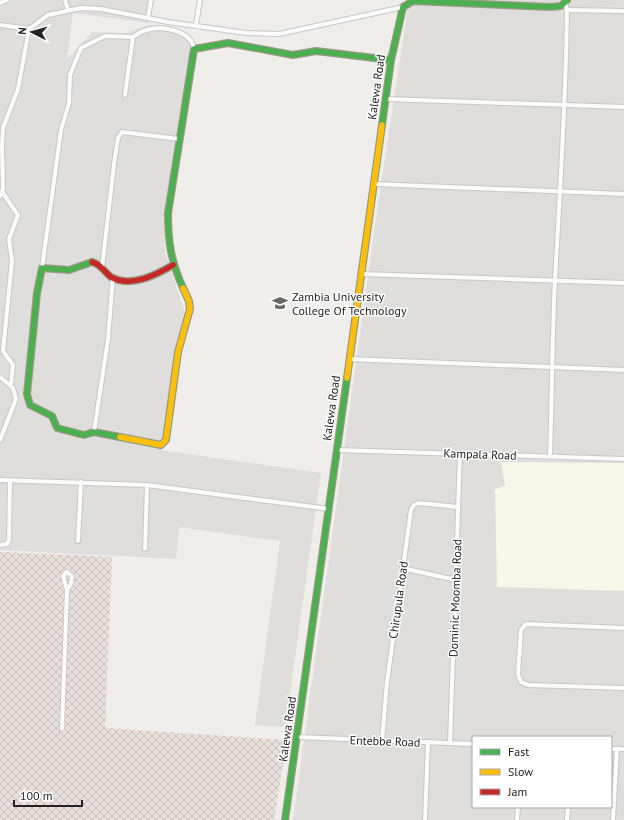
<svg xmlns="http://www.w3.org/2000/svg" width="624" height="820" viewBox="0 0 624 820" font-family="'PT Sans',sans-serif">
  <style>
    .residential { fill: #dfdedc; fill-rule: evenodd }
    .education { fill: #f8f7e8 }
    .military { fill: url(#military-cross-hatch) }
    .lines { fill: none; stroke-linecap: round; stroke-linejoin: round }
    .street-casing { stroke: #c9c8c7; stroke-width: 6 }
    .fast-casing { stroke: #999a82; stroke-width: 8 }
    .slow-casing { stroke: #999a82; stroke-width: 8 }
    .jam-casing { stroke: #999a82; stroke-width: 8 }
    .street { stroke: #fdfcfc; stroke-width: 4 }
    .fast { stroke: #4caf50; stroke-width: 5.5 }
    .slow { stroke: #ffc107; stroke-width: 5.5 }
    .jam { stroke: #c62828; stroke-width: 5.5 }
    .labels { text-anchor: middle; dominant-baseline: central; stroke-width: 3; stroke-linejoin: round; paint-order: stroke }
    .street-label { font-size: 12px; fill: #222; stroke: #fff }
    .poi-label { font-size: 12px; fill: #222; stroke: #fff; text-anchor: start }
  </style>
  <defs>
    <pattern id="military-cross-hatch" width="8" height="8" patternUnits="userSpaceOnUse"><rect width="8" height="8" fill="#eae0db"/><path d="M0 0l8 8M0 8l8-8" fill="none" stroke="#c8c0bc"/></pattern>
  </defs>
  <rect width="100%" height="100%" fill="#f0eeeb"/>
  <g class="residential">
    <polygon points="0,0 152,0 149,23 73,13 67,59 92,32 126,33 149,25 181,29 193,39 177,127 164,215 165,252 186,316 174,354 170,403 170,390 161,450 321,473 286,722 282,727 255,725 280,541 179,527 176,559 0,550"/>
    <path d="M409,0H624V820H293L375,225ZM473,737H611V807H473Z"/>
  </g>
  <polygon class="education" points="501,462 624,463 624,591 497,587 495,489 505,486"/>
  <polygon class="military" points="0,552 112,557 105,728 287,740 274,820 0,820"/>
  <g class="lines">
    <defs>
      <g id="street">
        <polyline points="65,0 68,10"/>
        <polyline points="0,3 7,0"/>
        <polyline points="567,10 624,11"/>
        <polyline points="148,18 151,0"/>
        <polyline points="0,25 29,29"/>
        <polyline points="196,25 200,0"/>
        <path d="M125,95L133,37C137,34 142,31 147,30C162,25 192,31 194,49"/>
        <polyline points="386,99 624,107"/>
        <polyline points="374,184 624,194"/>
        <polyline points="3,193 18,215 9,239 12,261 3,351 13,365 11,385"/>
        <polyline points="0,196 3,189 2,146 3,128 18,89 29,29 48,15 81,8 101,9 168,22 246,33 279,34 403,7"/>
        <polyline points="42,268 61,130 69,103 70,75 81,48 105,36 133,37"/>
        <polyline points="102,268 114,164 118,138 122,132 179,139"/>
        <polyline points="361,274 624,283"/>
        <polyline points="349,359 624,370"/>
        <polyline points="0,377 13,388 16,399 0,440"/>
        <polyline points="94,432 108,339 113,277"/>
        <polyline points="337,450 624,459"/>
        <path d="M550,456C552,398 552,339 555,280C560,190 566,100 567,10L565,3"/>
        <polyline points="0,480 147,485 329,509"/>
        <polyline points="78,541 81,482"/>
        <polyline points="0,545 7,544 9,540 10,480"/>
        <polyline points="145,549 147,485"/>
        <polyline points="402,568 456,580"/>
        <polyline points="624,628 526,624 521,630 518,674 521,682 528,685 624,688"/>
        <polyline points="62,729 67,590 63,576 67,572 72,576 71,584 67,590"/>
        <polyline points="297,737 473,744"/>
        <polyline points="382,741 387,682 411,510 414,505 419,503 458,507"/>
        <polyline points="450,743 460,453"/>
        <polyline points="611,749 624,749"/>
        <polyline points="425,820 428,742"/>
        <polyline points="517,820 518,807"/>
        <polyline points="567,820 568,807"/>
        <polyline points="613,820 617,749"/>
      </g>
      <g id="fast">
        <polyline points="382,125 391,60 403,7 413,1 551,7 561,6 567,0"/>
        <polyline points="92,262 69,270 42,268 37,293 27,394 30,405 52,416 57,428 84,435 94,432 120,437"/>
        <path d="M183,288C171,261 168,243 168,213L194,49L228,43L293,55L316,51L391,60"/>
        <polyline points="285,820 347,378"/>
      </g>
      <g id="slow">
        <polyline points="347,378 382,125"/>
        <polyline points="120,437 161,445 166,440 178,352 190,309 189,301 183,288"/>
      </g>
      <path id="jam" d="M92,262C101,264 104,272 111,277C131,288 156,275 173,265"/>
    </defs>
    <use href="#street" class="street-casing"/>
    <use href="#fast" class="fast-casing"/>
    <use href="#slow" class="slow-casing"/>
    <use href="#jam" class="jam-casing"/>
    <use href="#street" class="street"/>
    <use href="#fast" class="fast"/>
    <use href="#slow" class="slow"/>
    <use href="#jam" class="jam"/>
  </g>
  <defs>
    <symbol id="university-bare" viewBox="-9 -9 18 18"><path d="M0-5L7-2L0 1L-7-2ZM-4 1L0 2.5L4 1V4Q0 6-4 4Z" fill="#6a6968" stroke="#fff" stroke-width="2.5" paint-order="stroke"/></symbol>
  </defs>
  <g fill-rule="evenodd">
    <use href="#university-bare" x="269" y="292" width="22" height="22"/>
  </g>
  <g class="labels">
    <g class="street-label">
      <text transform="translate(376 87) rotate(-82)">Kalewa Road</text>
      <text transform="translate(331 408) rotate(-82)">Kalewa Road</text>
      <text transform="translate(480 454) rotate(2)">Kampala Road</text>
      <text transform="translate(455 598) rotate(-88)">Dominic Moomba Road</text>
      <text transform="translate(398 600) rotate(-82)">Chirupula Road</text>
      <text transform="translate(287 729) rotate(-82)">Kalewa Road</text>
      <text transform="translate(385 741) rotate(2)">Entebbe Road</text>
    </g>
    <g class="poi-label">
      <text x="292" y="296">Zambia University<tspan x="292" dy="14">College Of Technology</tspan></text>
    </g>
  </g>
  <rect x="472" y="736" width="140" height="72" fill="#ffffff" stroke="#a7a7a7"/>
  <rect x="480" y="749" width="20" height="6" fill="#4caf50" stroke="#a7a7a7"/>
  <text x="508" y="756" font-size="12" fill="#222222">Fast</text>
  <rect x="480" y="769" width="20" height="6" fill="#ffc107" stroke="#a7a7a7"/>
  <text x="508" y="776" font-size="12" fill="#222222">Slow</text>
  <rect x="480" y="789" width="20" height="6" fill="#c62828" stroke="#a7a7a7"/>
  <text x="508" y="796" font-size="12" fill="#222222">Jam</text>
  <g transform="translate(32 32) rotate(276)" stroke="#ffffff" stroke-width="3" paint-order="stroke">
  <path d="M0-3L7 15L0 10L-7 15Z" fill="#222222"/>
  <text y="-6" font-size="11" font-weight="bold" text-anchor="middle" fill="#222222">N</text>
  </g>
  <path d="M14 800v6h68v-6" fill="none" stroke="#222222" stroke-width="2"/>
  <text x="20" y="800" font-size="12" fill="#222222" stroke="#ffffff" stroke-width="3" paint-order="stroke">100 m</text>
</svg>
